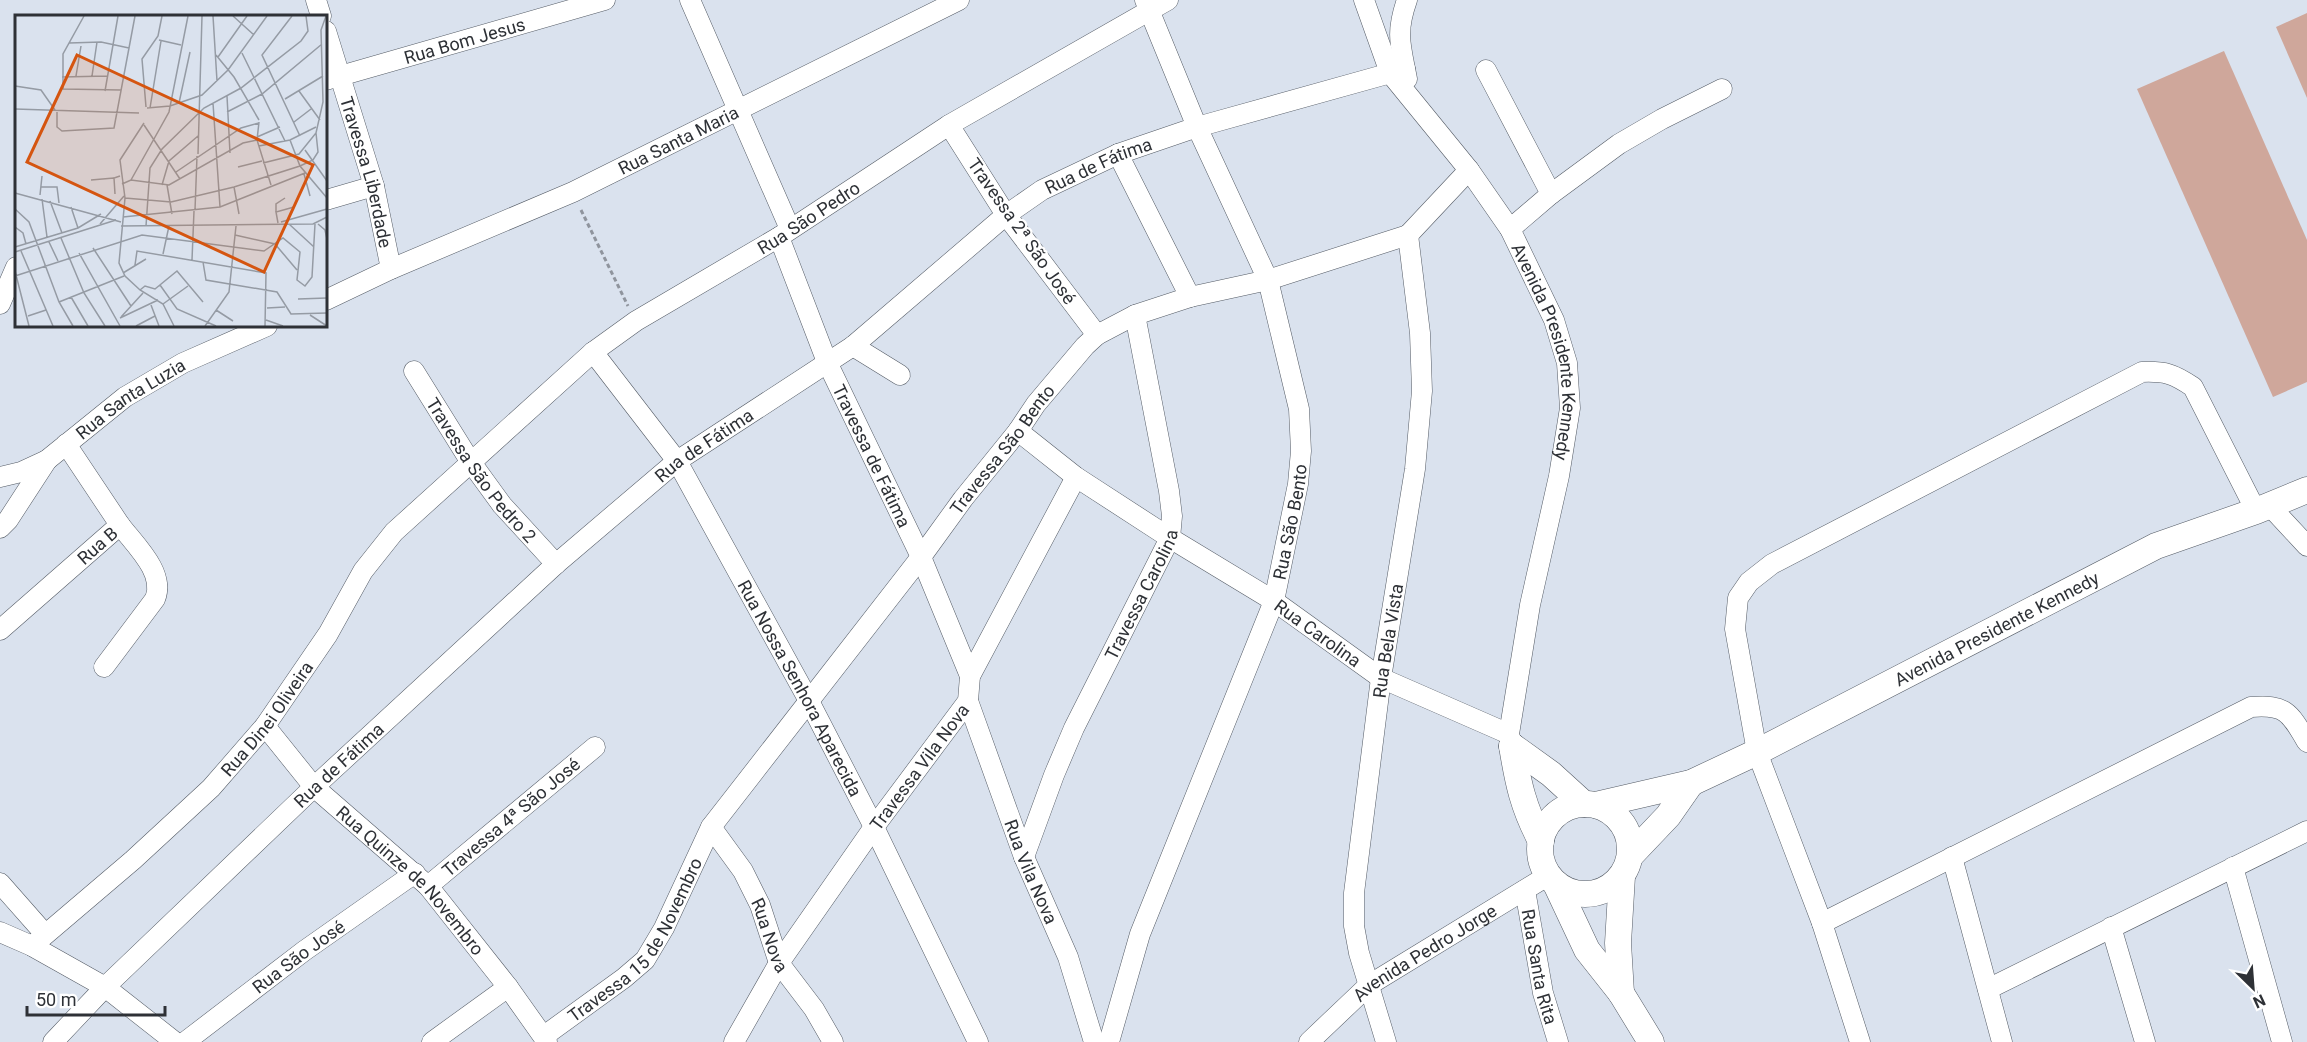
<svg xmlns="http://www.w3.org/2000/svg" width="2307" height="1042" viewBox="0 0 2307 1042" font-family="Roboto,sans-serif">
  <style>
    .building { fill: #cfa79b }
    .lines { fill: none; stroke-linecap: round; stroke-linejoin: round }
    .minor-casing { stroke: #545b65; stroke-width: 21 }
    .major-casing { stroke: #545b65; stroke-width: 27 }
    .path { stroke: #8f949d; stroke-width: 3; stroke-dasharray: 4.5 3; stroke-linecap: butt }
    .minor { stroke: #fff; stroke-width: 20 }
    .major { stroke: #fff; stroke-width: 26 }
    .labels { text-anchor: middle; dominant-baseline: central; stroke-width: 4.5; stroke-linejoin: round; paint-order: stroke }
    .street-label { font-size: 18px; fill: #2e3136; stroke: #fff }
    .inset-road { fill: none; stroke: #959ba4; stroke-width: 1.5 }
    .view { fill: #d55510; fill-opacity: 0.15; stroke: #d55510; stroke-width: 3 }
    .inset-edge { fill: none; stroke: #2e3136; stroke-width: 3 }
  </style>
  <rect width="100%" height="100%" fill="#dae2ee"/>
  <g class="building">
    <polygon points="2307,13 2307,98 2276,27"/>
    <polygon points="2224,51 2307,240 2307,382 2273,397 2137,89"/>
  </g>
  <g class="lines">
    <defs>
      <g id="minor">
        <polyline points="316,0 321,16"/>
        <polyline points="690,0 790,229"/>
        <path id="s1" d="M1364,0L1390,73L1469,170L1510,229L1554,320L1567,363L1570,408L1559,476L1530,605L1509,734L1512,746"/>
        <path id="s2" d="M326,31L374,186L391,269"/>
        <polyline points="1486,70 1551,194 1510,229"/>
        <path d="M1407,79C1401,46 1395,34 1407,0"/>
        <path id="s3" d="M326,80L605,0"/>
        <polyline points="949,125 1006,215 1097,335"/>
        <polyline points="1118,154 1190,297"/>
        <polyline points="1551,194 1619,144 1662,119 1722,89"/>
        <polyline points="326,200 374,186"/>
        <polyline points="1408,235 1469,170"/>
        <path id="s4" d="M779,237L827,362L921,557L970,676"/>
        <path id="s5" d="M326,300L391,269L573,192L959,0"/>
        <polyline points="0,304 16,267"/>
        <polyline points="853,346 900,375"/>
        <path id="s6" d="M593,352L677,461L809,701L874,827L978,1042"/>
        <path id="s7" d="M414,371L470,461L502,505L556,564"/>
        <path id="s8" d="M1018,431L1076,477L1170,538L1274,601L1381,678L1509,734"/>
        <path id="s9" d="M0,477L21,472L47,460L125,397L183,363L267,326"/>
        <polyline points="2269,505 2307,546"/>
        <polyline points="0,528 8,520 47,460"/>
        <path id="s10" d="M0,630L120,525L66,444"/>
        <path d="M104,667L155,599C166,573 135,545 120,525"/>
        <path id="s11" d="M968,701L1024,857L1068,957L1094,1042"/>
        <path id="s12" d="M265,726L314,787L428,886L508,987L547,1042"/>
        <path id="s13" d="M711,827L743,871L760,905L779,963L814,1009L833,1042"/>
        <path id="s14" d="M1024,857L1054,775L1074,728L1170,538L1172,516L1169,491L1135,315"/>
        <polyline points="1952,857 2002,1042"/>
        <polyline points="2233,867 2282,1042"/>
        <polyline points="0,883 44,933"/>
        <polyline points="428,886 595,747"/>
        <path id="s15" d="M1525,890L1543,993L1558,1042"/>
        <path d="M1822,923L2251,707C2286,704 2290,713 2307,742"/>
        <polyline points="2111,927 2145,1042"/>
        <polyline points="0,932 32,946 105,987 175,1042"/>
        <path id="s16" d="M32,946L133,860L211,788L265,726L328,634L363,571L394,532L593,352L636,321L779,237L949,125L1168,0"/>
        <polyline points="1988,989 2307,831"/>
        <path id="s17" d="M544,1036L624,978L645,960L664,928L711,827L921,557L963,499L1018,431L1036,404L1085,346L1097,335L1135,315L1190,297L1268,280L1408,235"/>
        <path id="s18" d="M53,1042L105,987L314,787L556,564L677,461L853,346L1006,215L1042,190L1118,154L1197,127L1405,69"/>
        <path id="s19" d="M185,1042L304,951L415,873"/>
        <polyline points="432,1042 508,987"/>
        <path id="s20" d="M734,1042L779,963L874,827L968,701L970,676L1076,477"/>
        <path id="s21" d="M1109,1042L1140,934L1274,601L1298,484L1301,451L1299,409L1268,280L1197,127L1145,0"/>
        <path id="s22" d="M1309,1042L1369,985L1549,875"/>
        <path id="s23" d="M1386,1042L1359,953L1354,926V893L1381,678L1415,469L1422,391L1420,333L1408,235"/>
        <path d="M1860,1042L1822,923L1757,752L1735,629L1738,598L1749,582L1772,564L2142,372C2165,371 2174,374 2193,387L2256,511"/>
      </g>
      <g id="major">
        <path d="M1512,746C1518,783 1523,807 1541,841"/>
        <polyline points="1512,746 1551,774 1584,804"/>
        <circle cx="1585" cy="849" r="45"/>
        <path id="s24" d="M1596,805L1691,783L1757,752L2156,546L2256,511L2307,490"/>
        <polyline points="1630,856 1668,816 1691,783"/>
        <polyline points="1556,884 1587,950 1621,993 1651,1042"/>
        <polyline points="1621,993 1618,943 1622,876"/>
      </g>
    </defs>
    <use href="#minor" class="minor-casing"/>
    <use href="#major" class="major-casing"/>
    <polyline class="path" points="581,210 628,306"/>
    <use href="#minor" class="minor"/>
    <use href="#major" class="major"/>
  </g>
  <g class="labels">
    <g class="street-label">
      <text stroke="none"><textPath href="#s3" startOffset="144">Rua Bom Jesus</textPath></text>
      <text stroke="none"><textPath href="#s5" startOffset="387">Rua Santa Maria</textPath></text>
      <text stroke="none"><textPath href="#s18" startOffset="1370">Rua de Fátima</textPath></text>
      <text stroke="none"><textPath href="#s2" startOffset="147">Travessa Liberdade</textPath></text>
      <text stroke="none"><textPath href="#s16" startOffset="1077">Rua São Pedro</textPath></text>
      <text transform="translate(1022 231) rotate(55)">Travessa 2ª São José</text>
      <text stroke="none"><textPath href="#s1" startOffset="405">Avenida Presidente Kennedy</textPath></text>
      <text stroke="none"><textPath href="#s9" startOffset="154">Rua Santa Luzia</textPath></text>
      <text stroke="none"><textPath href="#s18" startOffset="884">Rua de Fátima</textPath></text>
      <text stroke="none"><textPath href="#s17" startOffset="752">Travessa São Bento</textPath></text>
      <text stroke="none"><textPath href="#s4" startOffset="238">Travessa de Fátima</textPath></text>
      <text stroke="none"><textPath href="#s7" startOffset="120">Travessa São Pedro 2</textPath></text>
      <text stroke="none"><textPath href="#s21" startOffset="552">Rua São Bento</textPath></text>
      <text stroke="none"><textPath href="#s10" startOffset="129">Rua B</textPath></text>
      <text stroke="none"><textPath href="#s14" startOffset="288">Travessa Carolina</textPath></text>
      <text stroke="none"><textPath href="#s24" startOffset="440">Avenida Presidente Kennedy</textPath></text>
      <text stroke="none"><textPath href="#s8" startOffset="362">Rua Carolina</textPath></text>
      <text stroke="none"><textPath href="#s23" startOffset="408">Rua Bela Vista</textPath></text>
      <text stroke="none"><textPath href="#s6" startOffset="396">Rua Nossa Senhora Aparecida</textPath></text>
      <text stroke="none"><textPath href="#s16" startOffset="328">Rua Dinei Oliveira</textPath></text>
      <text stroke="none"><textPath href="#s18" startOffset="398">Rua de Fátima</textPath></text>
      <text stroke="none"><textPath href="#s20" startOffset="332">Travessa Vila Nova</textPath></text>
      <text transform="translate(511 817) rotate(-40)">Travessa 4ª São José</text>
      <text stroke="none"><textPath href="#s11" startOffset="182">Rua Vila Nova</textPath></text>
      <text stroke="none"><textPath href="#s12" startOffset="213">Rua Quinze de Novembro</textPath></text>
      <text stroke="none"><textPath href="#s13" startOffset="124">Rua Nova</textPath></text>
      <text stroke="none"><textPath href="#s17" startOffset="136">Travessa 15 de Novembro</textPath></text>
      <text stroke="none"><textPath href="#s22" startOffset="147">Avenida Pedro Jorge</textPath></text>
      <text stroke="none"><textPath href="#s19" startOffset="142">Rua São José</textPath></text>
      <text stroke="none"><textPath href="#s15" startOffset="78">Rua Santa Rita</textPath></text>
    </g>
  </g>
  <g transform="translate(15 15)">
    <rect width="312" height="312" fill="#dae2ee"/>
    <path class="inset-road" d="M69,1L48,39V74L106,75M198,1L202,66M218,1L239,20M277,1L247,40L285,121M144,25L166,30M54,28L86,27L114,33M227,38L270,126M201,40L219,62L244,105M203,42L232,1M61,61L66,31M77,61L82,27M47,62L92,61M0,71L26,75L40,95M90,76L103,1M284,76L305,105M212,81L215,138M270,84L308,61M164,88L175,37M198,88L205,192M131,92L127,44L143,21L147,1M132,93L155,91L187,80L213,55L252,1M135,93L146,26M0,94L124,98M42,97V112L47,116L99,113L120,1M212,97L247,79L307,29M244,107L242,125L256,170M279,107L296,94M129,108L105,145L110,183L104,248L110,261L125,275L148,289L159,311M129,110L165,164M242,122L265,112M275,125L285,151L312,183M244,131L275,125L301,112M290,135L312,166M183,139L187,1M248,148L284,139L301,118L308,87L306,15L311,1M223,152L247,146M161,157L226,113L244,108M289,159L295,181M76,165L99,163M116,165L154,97L173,1M107,169L116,165L154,170L228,128L242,125M147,170L154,146L183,121M152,170L157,199M26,172H42L44,188M219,172L224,199M0,178L106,207M100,179L99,163L105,161M25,180L27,161M110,183L156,187L219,172L285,151L298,145L303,137L301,118M27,184L32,222M35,186L47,218M56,192L63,213M0,194L14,207L44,287L58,311M180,195L182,141M261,197V189L270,183M108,202L205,192L290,158M266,207L312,194M263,208L261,197L279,192M85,209L109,181M274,209L299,232M303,209L310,215L312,224M106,211L298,209L312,202M131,211L135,153L147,134L189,93L226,73L286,26L293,16L291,1M0,212L8,218L11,229M220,220L260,229L282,255M46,223L69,278L90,311M34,227L43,246M0,232L63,213L86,199M78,233L116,291M6,236L38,311M0,237L101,205M64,238L105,311M148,239L154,211M177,245L179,196M188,247L191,265L262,277L276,299L312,298M120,250L122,236L251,258L250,311M0,256L14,311M108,258L131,244M0,261L127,220L249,236L268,223L285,237L282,265L290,271L297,262L300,209M145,270L162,294L201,311M125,275L130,271L140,274L162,256L188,287M56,282L73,311M283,284L312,283M44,287L109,261M148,289L173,271M136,290L144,311M252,293L270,292M201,295L218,306M295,300L312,311M13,301L31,295M106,302L128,278M105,303L143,285M251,305L268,311M121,311L140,301M190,311L214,277L221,211"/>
    <path class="view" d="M62,40L298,150L249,257L12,147Z"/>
    <rect width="312" height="312" class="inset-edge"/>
  </g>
  <g transform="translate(2253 988) rotate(155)" stroke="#ffffff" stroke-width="4.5" paint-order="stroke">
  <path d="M0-4.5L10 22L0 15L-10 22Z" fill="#2e3136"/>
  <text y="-9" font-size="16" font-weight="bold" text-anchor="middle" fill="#2e3136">N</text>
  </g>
  <path d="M27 1006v9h138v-9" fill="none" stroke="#2e3136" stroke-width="3"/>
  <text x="36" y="1006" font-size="18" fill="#2e3136" stroke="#ffffff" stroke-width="4.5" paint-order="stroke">50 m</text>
</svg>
